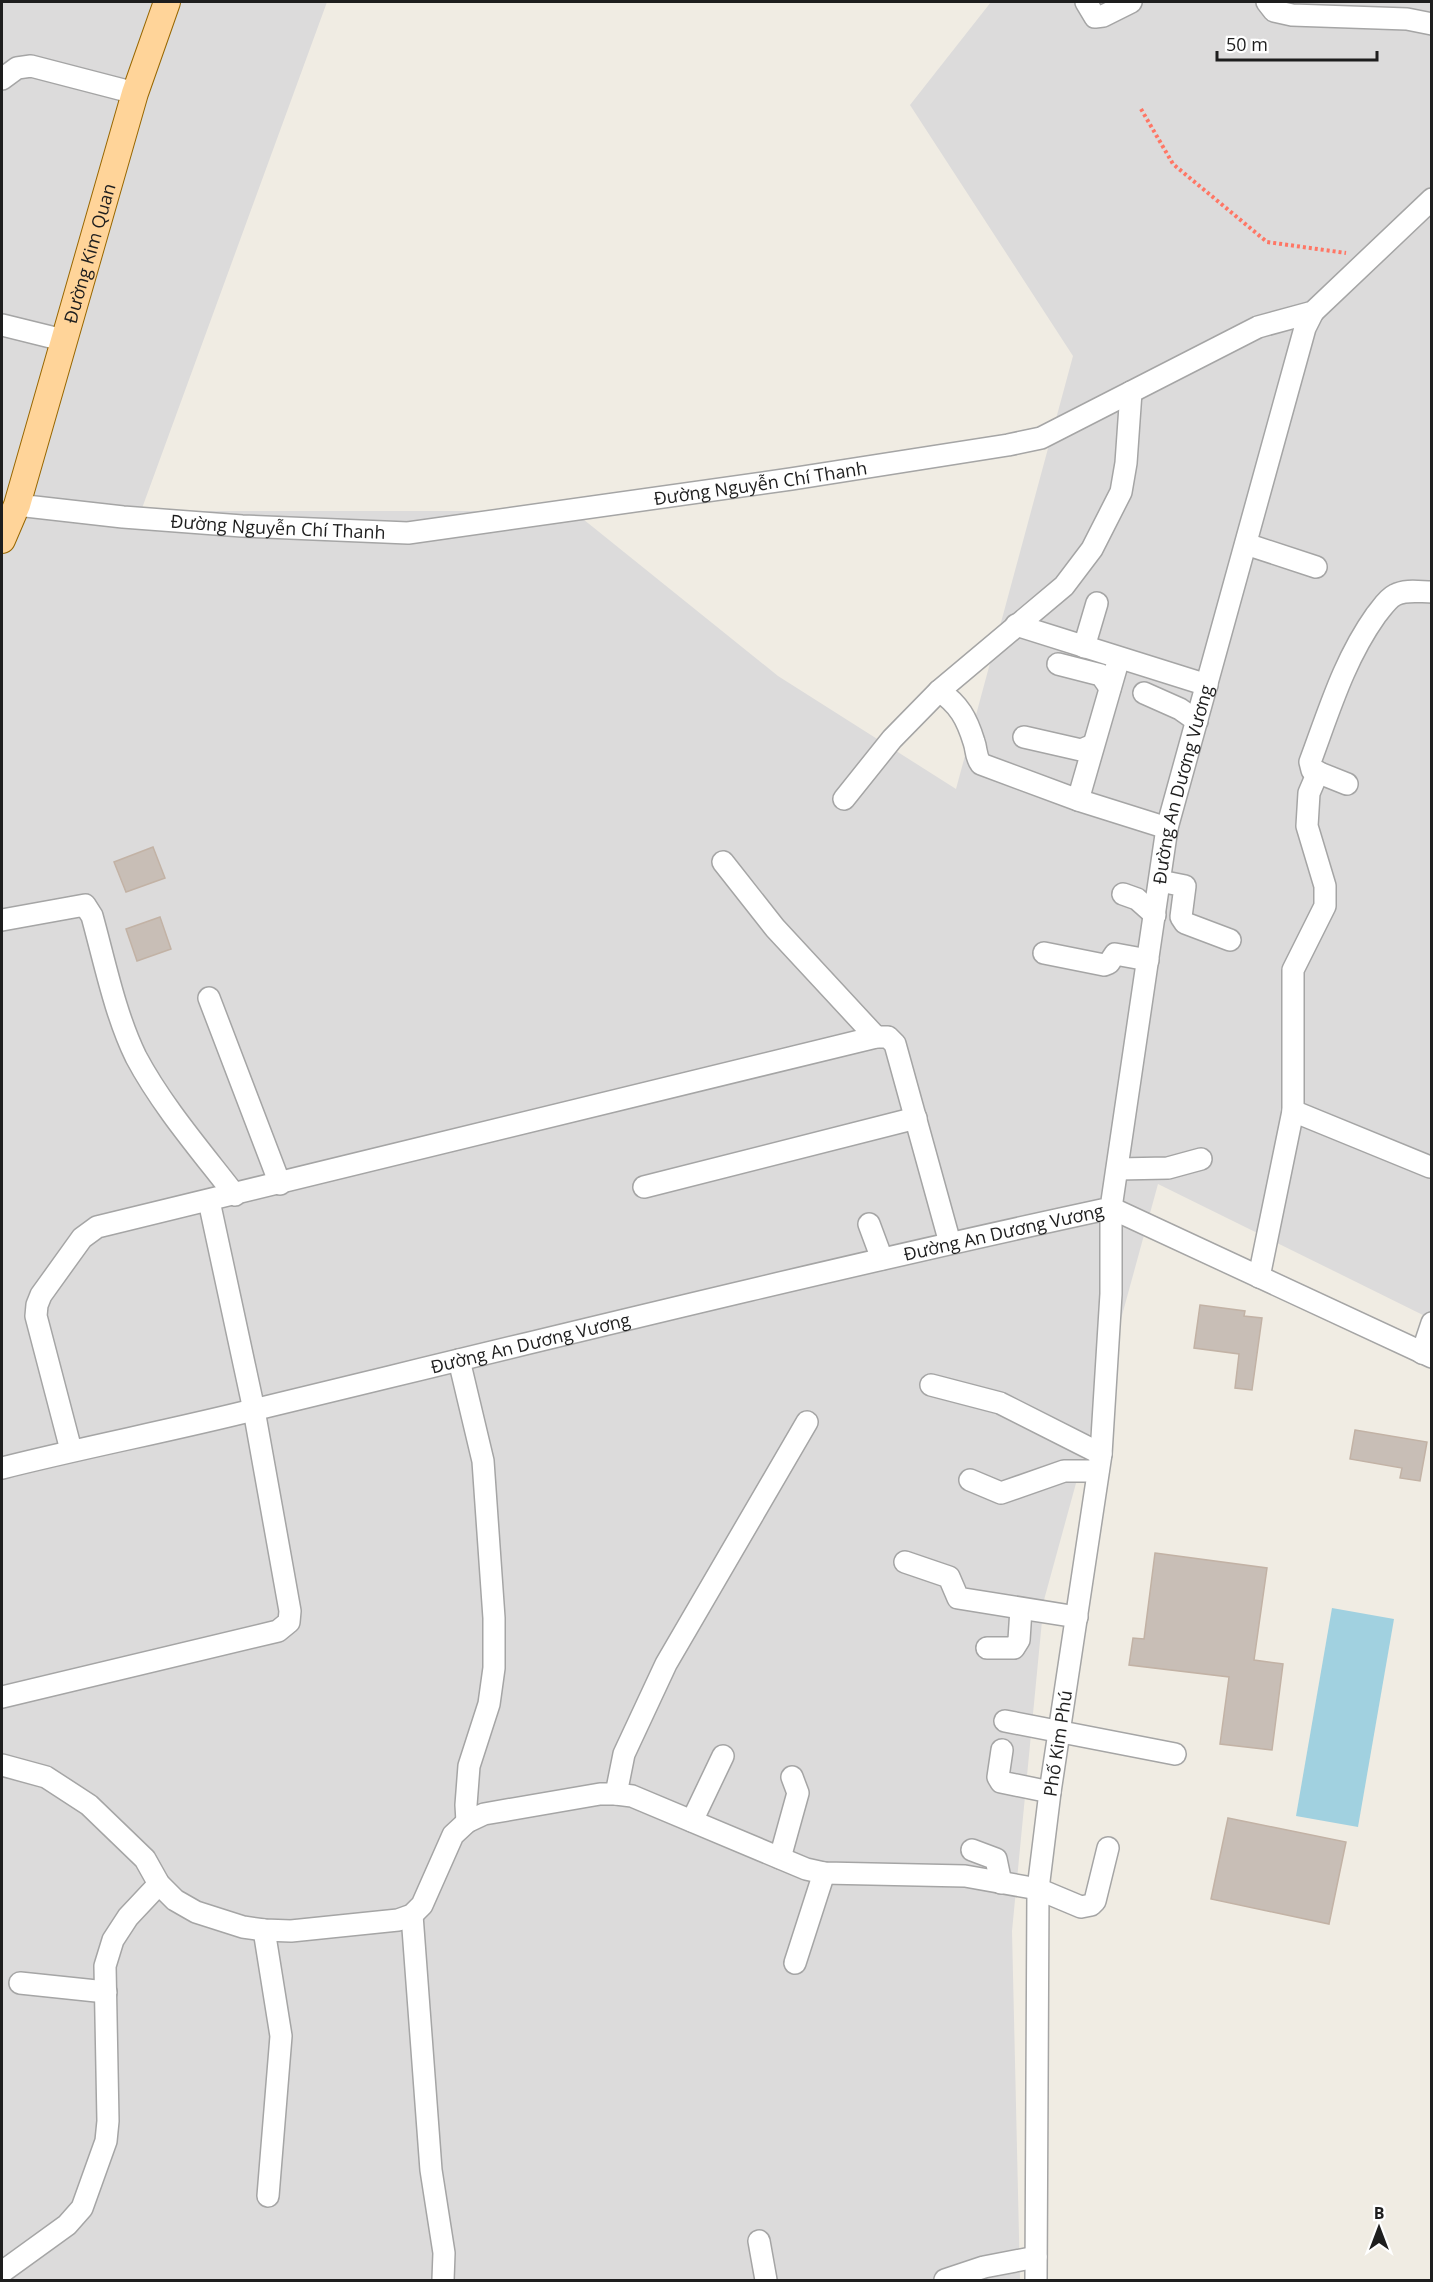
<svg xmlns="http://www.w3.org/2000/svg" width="1433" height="2282" viewBox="0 0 1433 2282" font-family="'Open Sans',sans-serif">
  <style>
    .residential { fill: #dcdbdb }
    .water { fill: #a1d1e0 }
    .building { fill: #c8beb6; stroke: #c2b2a5; stroke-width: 1.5 }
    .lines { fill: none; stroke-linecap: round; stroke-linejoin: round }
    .minor-casing { stroke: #a5a5a5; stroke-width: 24 }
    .major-casing { stroke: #986700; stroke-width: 28 }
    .path { stroke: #ff7665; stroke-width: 4; stroke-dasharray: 3 3; stroke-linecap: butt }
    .minor { stroke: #fff; stroke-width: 21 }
    .major { stroke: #ffd499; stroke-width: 26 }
    .labels { text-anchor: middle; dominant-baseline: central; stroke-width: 5; stroke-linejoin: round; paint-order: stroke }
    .street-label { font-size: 18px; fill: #1e1e1e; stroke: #fff }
  </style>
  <rect width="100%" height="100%" fill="#f0ece3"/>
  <polygon class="residential" points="2,2 327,2 141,511 573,511 778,676 956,789 1073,356 910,105 991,2 1431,2 1431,1319 1158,1184 1044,1600 1012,1931 1020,2280 2,2280"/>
  <polygon class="water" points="1332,1608 1394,1619 1358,1827 1296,1816"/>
  <g class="building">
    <polygon points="153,847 165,878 126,892 114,862"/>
    <polygon points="160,917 171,949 137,961 126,929"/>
    <polygon points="1200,1305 1245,1311 1244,1316 1262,1318 1252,1390 1235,1388 1239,1354 1194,1348"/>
    <polygon points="1355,1430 1427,1442 1420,1481 1400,1478 1402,1468 1350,1459"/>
    <polygon points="1155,1553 1267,1568 1254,1660 1283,1664 1272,1750 1220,1744 1229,1677 1129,1665 1133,1638 1144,1639"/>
    <polygon points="1228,1818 1346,1842 1329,1924 1211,1899"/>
  </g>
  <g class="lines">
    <defs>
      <g id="minor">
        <polyline points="1086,2 1095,17 1103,16 1131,2"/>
        <polyline points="1267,2 1274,11 1292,15 1407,19 1432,24"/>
        <polyline points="2,79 17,68 31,66 135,93"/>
        <polyline points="2,325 63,340"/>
        <path id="s1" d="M17,505L123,517L242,526L408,533L791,479L1008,445L1041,438L1258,327L1313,312L1432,199"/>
        <polyline points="1246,544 1316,567"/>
        <polyline points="1016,625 1207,685"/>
        <polyline points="1084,647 1097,603"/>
        <polyline points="1058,664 1101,675 1110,688"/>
        <path d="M939,691C959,704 967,719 974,742C977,750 975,756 981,764L1078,800L1167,828"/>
        <polyline points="1144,693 1180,709 1197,721"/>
        <polyline points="1024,737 1081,750 1093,745"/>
        <path d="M1347,784L1312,770L1310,762C1329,711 1344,660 1376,615C1382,608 1387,599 1395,595C1406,589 1420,592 1432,592"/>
        <polyline points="844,799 892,739 939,691 1064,586 1092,549 1121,492 1126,463 1131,392"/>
        <polyline points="1078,800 1119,658"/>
        <polyline points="723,862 775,928 876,1037"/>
        <polyline points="1160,881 1185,886 1181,917 1185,923 1230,940"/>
        <polyline points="1123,894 1137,899 1155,915"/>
        <path d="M2,920L85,905L92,916C105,963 115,1014 136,1057C162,1106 201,1151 235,1195"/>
        <polyline points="1044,953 1104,965 1109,963 1115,954 1148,960"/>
        <polyline points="209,998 280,1184"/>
        <polyline points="1293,1111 1430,1167"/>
        <polyline points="1118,1169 1168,1168 1201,1159"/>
        <polyline points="644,1187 916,1118"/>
        <polyline points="869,1224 882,1259"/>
        <polyline points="1259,1277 1293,1111 1293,970 1325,906 1325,886 1307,826 1309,793 1318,772"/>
        <polyline points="1422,1353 1432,1323"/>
        <polyline points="459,1360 483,1461 494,1618 494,1668 489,1704 469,1766 466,1805 467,1822"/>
        <polyline points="931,1385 1000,1403 1101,1454"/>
        <polyline points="71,1450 36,1316 37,1305 41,1295 82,1238 97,1227 876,1037 888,1037 895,1044 950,1243"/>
        <path id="s2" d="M2,1468C85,1447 169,1431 253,1410C538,1341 824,1270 1111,1208L1167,828L1305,328L1313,312"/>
        <polyline points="970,1480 1001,1493 1064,1471 1098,1471"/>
        <polyline points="905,1562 949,1577 958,1598 1077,1617"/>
        <polyline points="987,1648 1014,1648 1019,1640 1021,1609"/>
        <polyline points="2,1697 278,1631 289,1622 290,1611 254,1410 209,1201"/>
        <polyline points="1005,1721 1175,1754"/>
        <polyline points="1002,1750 998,1777 1001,1782 1050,1792"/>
        <polyline points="2,1765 46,1777 89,1805 145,1859 159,1884 175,1900 196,1912 243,1927 264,1930 291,1931 398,1920 412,1915 422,1905 453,1835 467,1822 484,1814 600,1794 616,1794 632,1796 806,1869 824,1873 965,1876 1038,1889 1081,1907 1091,1905 1095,1901 1108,1848"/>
        <polyline points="616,1794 624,1754 666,1664 807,1422"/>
        <polyline points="692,1821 723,1756"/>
        <polyline points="972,1850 996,1859 1001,1883"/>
        <polyline points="780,1858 798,1793 792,1777"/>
        <polyline points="412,1915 431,2170 444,2253 443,2280"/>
        <polyline points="264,1930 281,2036 268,2196"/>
        <polyline points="795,1963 824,1873"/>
        <polyline points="20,1983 106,1992"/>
        <polyline points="759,2241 766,2280"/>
        <polyline points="2,2272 67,2225 82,2208 106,2141 108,2121 105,1966 113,1940 128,1917 159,1884"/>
        <polyline points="945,2280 984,2267 1036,2257"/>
        <path id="s3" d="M1036,2280L1038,1889L1050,1792L1101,1454L1111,1294V1208L1432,1357"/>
      </g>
      <g id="major">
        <path id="s4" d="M2,540L17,505L135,93L167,2"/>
      </g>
    </defs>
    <use href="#minor" class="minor-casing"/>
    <use href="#major" class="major-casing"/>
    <polyline class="path" points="1141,109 1173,164 1267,242 1346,253"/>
    <use href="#minor" class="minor"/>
    <use href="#major" class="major"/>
  </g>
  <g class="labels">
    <g class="street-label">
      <text stroke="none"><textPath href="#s4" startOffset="300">Đường Kim Quan</textPath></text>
      <text stroke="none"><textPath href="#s1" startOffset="748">Đường Nguyễn Chí Thanh</textPath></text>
      <text stroke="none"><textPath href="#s1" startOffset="262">Đường Nguyễn Chí Thanh</textPath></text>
      <text stroke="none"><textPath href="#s2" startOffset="1569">Đường An Dương Vương</textPath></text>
      <text stroke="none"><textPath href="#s2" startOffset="1029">Đường An Dương Vương</textPath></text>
      <text stroke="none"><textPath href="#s2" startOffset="543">Đường An Dương Vương</textPath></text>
      <text stroke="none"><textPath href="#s3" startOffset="538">Phố Kim Phú</textPath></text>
    </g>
  </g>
  <rect width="1433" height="2282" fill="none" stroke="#1e1e1e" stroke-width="6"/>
  <g transform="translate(1379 2228)" stroke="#ffffff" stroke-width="4.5" paint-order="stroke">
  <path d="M0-4.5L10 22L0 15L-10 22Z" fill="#1e1e1e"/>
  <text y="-9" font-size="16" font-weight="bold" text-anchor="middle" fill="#1e1e1e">B</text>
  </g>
  <path d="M1217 51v9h160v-9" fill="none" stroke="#1e1e1e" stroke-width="3"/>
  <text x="1226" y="51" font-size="18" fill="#1e1e1e" stroke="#ffffff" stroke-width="4.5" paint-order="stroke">50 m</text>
</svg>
